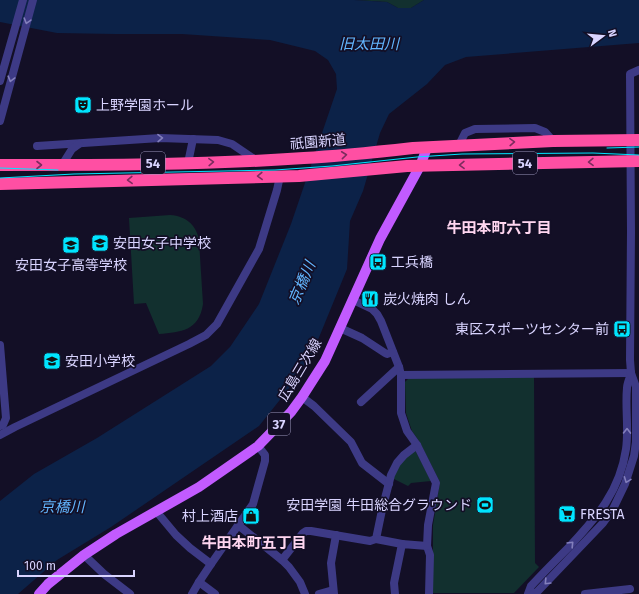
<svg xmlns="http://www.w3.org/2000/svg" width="639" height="594" viewBox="0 0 639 594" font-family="'Fira Sans','Noto Sans JP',sans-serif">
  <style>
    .green { fill: #12302f }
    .water { fill: #0c2248 }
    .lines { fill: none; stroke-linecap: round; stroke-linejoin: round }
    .minor { stroke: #3d3a85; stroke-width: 8 }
    .major { stroke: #c25bff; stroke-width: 10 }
    .highway { stroke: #ff4fa3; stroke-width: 12 }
    .tram { stroke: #00e5ff; stroke-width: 1 }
    .oneway { stroke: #837fbc }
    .oneway2 { stroke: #7d2c5e }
    .labels { text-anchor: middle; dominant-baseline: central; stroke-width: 3.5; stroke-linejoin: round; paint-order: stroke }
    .shield { fill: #130f26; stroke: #9e99be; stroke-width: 1 }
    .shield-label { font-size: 13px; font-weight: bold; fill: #d9d4ff }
    .poi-label { font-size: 14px; fill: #d9d4ff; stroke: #130f26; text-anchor: start }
    .street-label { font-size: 14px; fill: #d9d4ff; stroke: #130f26 }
    .water-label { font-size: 15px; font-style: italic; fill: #62b6ff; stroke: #130f26 }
    .neighbourhood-label { font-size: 15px; font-weight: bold; fill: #ffd6f0; stroke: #130f26 }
  </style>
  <rect width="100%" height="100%" fill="#130f26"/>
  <g class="green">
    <polygon points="354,0 424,0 411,8 398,8 387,2"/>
    <path d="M170,215C187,216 197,226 199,241L203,304C199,331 181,332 159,334L146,303L134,304L129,218Z"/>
    <polygon points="534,377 535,563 539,567 514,593 433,593 433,525 440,482 419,441 412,431 406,413 405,382 409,378"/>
    <polygon points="414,448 431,481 411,483 408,486 392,478 396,469"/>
  </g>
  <polygon class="water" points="0,0 354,0 387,2 398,8 411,8 424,0 639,0 639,43 466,57 445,65 427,84 389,114 380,133 363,191 350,221 347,269 313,352 287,391 259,426 111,527 57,560 18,594 0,594 0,501 34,474 97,438 211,366 230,347 259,304 291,224 337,89 336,74 328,60 315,51 270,40 182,34 115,34 57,33 0,22"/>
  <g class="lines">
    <g class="minor">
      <polyline points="0,81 23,0"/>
      <polyline points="0,121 33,0"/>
      <polyline points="459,145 465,133 475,129 535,128 545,132 553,141"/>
      <polyline points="37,146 160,138 218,140 232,144 257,161"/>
      <polyline points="188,163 193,139"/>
      <polyline points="62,165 72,149 79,144"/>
      <polyline points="353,300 372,309 377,314 381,321 399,367 401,375 401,413 407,431 417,445 436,483 428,525 427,546 430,555 429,594"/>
      <polyline points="340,328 362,338 385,353 387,354 393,352"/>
      <polyline points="0,345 6,418 3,425 0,426"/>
      <polyline points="401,375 631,373"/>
      <polyline points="302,397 314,406 351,442 362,463 389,484"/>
      <polyline points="361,402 399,367"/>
      <polyline points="0,435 15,427 189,344 206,335 217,324 259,249 277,190 280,176"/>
      <polyline points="156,511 176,535 190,548 211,564"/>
      <polyline points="238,525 282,560 289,567 300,582 305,594"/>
      <polyline points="376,539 382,510 391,475 397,463 404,455 417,445"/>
      <polyline points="84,555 104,574 130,594"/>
      <polyline points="282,560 303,533 306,531 311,531 370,541 376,539 402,544"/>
      <polyline points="199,582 215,594"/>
      <polyline points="192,594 199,582 211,564 253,504 265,461 265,455 258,446"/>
      <polyline points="319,594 333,590"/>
      <polyline points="334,594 331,563 336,535"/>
      <polyline points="395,594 394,583 402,544 427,546"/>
      <path d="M528,594L531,586C543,573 556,560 569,547C597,517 620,491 626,449C629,429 625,408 627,388C627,383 630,378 631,373"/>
      <polyline points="533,594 537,592 603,523 613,509 625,484 634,456 636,442 636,387 631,373 630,360 631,232 630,74 639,70"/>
      <polyline points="585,594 630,589"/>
    </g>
    <polyline class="major" points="39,594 48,584 84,555 116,534 199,487 258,446 291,412 302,397 325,361 380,239 420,166 427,148"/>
    <g class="highway">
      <path d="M0,165C101,165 203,165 304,158C341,156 377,152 413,148L553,141L639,140"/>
      <polyline points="0,184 299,176 407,166 639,161"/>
    </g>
    <g class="tram">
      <polyline points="607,148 639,147"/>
      <polyline points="0,168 58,170"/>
      <polyline points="0,178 74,174 275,170 332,166 417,157 462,154 593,153 639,155"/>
    </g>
  </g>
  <defs><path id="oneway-chevron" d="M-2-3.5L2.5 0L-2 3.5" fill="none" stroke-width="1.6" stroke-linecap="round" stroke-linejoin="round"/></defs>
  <g class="oneway">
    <use href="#oneway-chevron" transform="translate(27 21) rotate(106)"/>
    <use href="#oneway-chevron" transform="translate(11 79) rotate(105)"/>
    <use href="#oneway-chevron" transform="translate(160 138) rotate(-1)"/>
    <use href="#oneway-chevron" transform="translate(627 431) rotate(-89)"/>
    <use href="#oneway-chevron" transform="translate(627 480) rotate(111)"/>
    <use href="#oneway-chevron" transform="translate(571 544) rotate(-46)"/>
    <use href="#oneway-chevron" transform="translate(547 582) rotate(134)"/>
  </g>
  <g class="oneway2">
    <use href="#oneway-chevron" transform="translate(512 142) rotate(-2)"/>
    <use href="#oneway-chevron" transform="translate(344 155) rotate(-6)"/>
    <use href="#oneway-chevron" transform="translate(211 162) rotate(-2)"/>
    <use href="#oneway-chevron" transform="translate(591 162) rotate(179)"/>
    <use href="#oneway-chevron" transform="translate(39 165)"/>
    <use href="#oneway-chevron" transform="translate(462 165) rotate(179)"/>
    <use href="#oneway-chevron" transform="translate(260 176) rotate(178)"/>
    <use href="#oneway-chevron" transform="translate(130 180) rotate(178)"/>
  </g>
  <defs>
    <symbol id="theatre-square" viewBox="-11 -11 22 22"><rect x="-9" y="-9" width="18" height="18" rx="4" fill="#00e5ff" stroke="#130f26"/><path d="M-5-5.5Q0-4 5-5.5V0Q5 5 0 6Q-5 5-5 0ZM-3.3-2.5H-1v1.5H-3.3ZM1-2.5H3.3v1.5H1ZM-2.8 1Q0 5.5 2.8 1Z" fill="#111"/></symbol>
    <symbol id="school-square" viewBox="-11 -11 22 22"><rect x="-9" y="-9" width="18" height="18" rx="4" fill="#00e5ff" stroke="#130f26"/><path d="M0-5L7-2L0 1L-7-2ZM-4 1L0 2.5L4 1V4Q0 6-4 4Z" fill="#111"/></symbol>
    <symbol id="bus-square" viewBox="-11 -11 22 22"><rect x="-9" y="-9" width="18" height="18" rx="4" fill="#00e5ff" stroke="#130f26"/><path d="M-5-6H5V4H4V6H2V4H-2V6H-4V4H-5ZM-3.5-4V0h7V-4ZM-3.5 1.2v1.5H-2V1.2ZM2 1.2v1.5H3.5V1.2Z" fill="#111"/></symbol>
    <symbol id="restaurant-square" viewBox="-11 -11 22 22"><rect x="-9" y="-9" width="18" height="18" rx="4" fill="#00e5ff" stroke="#130f26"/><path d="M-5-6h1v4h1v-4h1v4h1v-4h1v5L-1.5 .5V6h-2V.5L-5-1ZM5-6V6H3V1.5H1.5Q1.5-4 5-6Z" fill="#111"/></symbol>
    <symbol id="stadium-square" viewBox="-11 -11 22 22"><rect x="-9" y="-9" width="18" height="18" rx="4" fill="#00e5ff" stroke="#130f26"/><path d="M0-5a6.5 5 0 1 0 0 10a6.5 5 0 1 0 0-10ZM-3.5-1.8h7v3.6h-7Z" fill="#111"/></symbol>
    <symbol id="supermarket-square" viewBox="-11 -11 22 22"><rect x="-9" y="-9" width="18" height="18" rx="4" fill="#00e5ff" stroke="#130f26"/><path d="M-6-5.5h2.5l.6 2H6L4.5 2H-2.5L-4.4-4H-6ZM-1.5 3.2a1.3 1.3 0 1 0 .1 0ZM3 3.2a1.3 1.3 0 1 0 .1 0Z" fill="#111"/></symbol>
    <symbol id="shop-square" viewBox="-11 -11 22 22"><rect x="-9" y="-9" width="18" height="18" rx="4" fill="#00e5ff" stroke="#130f26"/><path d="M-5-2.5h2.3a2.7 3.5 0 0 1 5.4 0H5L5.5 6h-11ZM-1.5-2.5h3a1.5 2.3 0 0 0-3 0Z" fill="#111"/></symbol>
  </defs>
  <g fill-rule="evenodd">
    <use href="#theatre-square" x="73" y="95" width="20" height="20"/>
    <use href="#school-square" x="90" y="233" width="20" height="20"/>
    <use href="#school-square" x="61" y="235" width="20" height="20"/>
    <use href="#bus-square" x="368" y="252" width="20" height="20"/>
    <use href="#restaurant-square" x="360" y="289" width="20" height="20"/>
    <use href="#bus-square" x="612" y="319" width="20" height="20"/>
    <use href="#school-square" x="42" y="351" width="20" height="20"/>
    <use href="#stadium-square" x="475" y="495" width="20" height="20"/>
    <use href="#supermarket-square" x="557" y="504" width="20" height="20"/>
    <use href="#shop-square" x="241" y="506" width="20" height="20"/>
  </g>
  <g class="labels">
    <g class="shield">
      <rect x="141" y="152" width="24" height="22" rx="3"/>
      <rect x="513" y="152" width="24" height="22" rx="3"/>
      <rect x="268" y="413" width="22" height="22" rx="3"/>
    </g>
    <g class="shield-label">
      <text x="153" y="163">54</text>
      <text x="525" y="163">54</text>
      <text x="279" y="424">37</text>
    </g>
    <g class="poi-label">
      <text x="96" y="105">上野学園ホール</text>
      <text x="113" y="243">安田女子中学校</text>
      <text x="391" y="262">工兵橋</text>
      <text x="71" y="265" text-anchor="middle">安田女子高等学校</text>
      <text x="383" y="299">炭火焼肉 しん</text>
      <text x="609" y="329" text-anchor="end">東区スポーツセンター前</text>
      <text x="65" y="361">安田小学校</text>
      <text x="472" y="505" text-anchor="end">安田学園 牛田総合グラウンド</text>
      <text x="580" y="514">FRESTA</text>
      <text x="238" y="516" text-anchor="end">村上酒店</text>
    </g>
    <g class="street-label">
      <text transform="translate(318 142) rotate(-5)">祇園新道</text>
      <text transform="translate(300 370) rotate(-59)">広島三次線</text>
    </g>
    <g class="water-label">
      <text x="369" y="44">旧太田川</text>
      <text transform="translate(302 283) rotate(-67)">京橋川</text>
      <text x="62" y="507">京橋川</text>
    </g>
    <g class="neighbourhood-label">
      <text x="499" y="228">牛田本町六丁目</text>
      <text x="254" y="543">牛田本町五丁目</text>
    </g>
  </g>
  <g transform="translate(603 36) rotate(74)" stroke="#130f26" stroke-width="3" paint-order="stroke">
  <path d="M0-3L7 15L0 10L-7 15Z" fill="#d9d4ff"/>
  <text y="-6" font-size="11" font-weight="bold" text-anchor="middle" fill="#d9d4ff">N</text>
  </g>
  <path d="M18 570v6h116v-6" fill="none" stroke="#d9d4ff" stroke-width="2"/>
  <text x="24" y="570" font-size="12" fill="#d9d4ff" stroke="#130f26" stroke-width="3" paint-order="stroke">100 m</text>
</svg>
